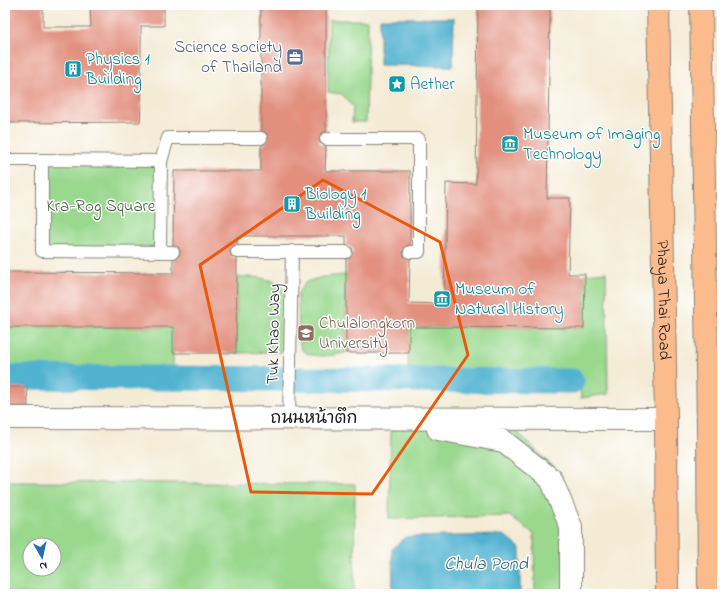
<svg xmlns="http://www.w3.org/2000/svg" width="727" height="599" viewBox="0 0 727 599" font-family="'Indie Flower','Playpen Sans Thai',sans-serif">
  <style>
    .green { fill: #9ad88e; stroke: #5b7a55; fill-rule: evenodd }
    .water { fill: #51b2d0; stroke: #366776 }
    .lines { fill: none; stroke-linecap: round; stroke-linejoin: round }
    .canal { stroke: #51b2d0; stroke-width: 25 }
    .building { fill: #e28f7e }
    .lane-casing { stroke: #888478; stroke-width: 14 }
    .street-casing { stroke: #888478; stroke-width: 24 }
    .primary-casing { stroke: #888478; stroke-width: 24 }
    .lane { stroke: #fff; stroke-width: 12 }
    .street { stroke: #fff; stroke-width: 22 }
    .primary { stroke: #fbbb8d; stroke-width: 22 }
    .marked { fill: none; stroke: #e8590c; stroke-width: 3; stroke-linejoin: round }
    .labels { text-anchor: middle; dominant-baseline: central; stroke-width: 3; stroke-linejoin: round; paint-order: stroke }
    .service-label { font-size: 17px; fill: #4e5e75; stroke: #fff; text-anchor: end }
    .culture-label { font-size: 17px; fill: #0d838f; stroke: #fff; text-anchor: start }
    .park-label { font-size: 17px; fill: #485e44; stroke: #fff }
    .street-label { font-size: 17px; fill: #1c1c1c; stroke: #fff }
    .education-label { font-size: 17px; fill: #785e54; stroke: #fff; text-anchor: start }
    .water-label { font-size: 18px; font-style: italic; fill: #34606d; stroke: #fff }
  </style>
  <rect width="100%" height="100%" fill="#fff"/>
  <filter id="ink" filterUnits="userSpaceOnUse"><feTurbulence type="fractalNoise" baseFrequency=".025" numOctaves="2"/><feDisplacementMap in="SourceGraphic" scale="8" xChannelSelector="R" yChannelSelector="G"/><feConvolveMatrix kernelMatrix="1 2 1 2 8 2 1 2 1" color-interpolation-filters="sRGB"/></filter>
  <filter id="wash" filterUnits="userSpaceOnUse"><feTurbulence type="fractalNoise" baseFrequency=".012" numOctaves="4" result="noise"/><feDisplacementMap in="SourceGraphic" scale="16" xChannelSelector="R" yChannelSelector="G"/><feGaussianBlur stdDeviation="0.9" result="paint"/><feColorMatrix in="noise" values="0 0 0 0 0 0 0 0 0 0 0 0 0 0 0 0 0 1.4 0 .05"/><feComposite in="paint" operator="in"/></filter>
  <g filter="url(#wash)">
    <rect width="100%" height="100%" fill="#f4ebd5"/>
    <g class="green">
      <polygon points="329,20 368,20 366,122 352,122 353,107 342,94 328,92"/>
      <polygon points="42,160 161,161 160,252 42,251"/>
      <polygon points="606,272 608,394 581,398 579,377 408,374 409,327 584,328 585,274"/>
      <path d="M346,275V353C331,355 313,360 301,349L299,338L298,293L306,282L322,277Z"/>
      <path d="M237,277C254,277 267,276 282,287C288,306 290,333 282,352L236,353Z"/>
      <polygon points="5,327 173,327 173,373 5,371"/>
      <polygon points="391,428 513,428 562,475 564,594 535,594 534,534 509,516 389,519"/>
      <path d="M5,482L355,484L354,594H5ZM30,545H54V569H30Z"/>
    </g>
    <g class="water">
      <polygon points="380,18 454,18 453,66 380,65"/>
      <polygon points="504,535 520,548 520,594 393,594 392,549 406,537"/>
    </g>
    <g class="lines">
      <polyline class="canal" points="5,377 572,381"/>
    </g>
    <g id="blocks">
      <g class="building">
        <polygon points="5,5 43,5 43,27 91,27 90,5 164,5 164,26 141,26 141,106 140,122 5,123"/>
        <polygon points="261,5 326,5 326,132 322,133 319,139 320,143 326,146 325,171 410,171 410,245 406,246 403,252 404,256 410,259 409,303 444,304 446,183 476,184 478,8 550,9 547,198 570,198 568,274 585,274 584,328 409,327 409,353 346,353 346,259 350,258 353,252 352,248 346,245 346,236 237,236 237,245 233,246 230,252 231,256 237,259 236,353 173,353 173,327 5,327 5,272 173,273 173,259 179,256 180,252 179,248 173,245 174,171 261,171 261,146 265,144 268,138 267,134 261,130"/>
        <polygon points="5,387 27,387 28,406 5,406"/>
      </g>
    </g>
  </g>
  <g filter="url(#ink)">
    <use href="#blocks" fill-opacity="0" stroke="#888478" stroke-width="1"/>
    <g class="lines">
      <defs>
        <g id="lane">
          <polyline points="326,139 419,139 419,252 410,252"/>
          <polyline points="5,160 42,160"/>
          <polyline points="161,161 42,160 42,251 173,252"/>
          <polyline points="160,252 161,161 168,138 261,138"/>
          <polyline points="237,252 346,252"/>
          <polyline points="289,418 292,251"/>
        </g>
        <g id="street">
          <polyline points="5,418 666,419"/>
          <polyline points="708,426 722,427"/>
          <polyline points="438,429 503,441 551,479 571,527 571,594"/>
        </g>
        <g id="primary">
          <path id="s1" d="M658,5L666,419L667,594"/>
          <polyline points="701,5 708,426 709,594"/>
        </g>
      </defs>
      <use href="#lane" class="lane-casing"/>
      <use href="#street" class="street-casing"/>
      <use href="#primary" class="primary-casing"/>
      <use href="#lane" class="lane"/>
      <use href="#street" class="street"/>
      <use href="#primary" class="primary"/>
    </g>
  </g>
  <path class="marked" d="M323,180L440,242L468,355L372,494L251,492L200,265Z"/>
  <defs>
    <symbol id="office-square" viewBox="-11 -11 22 22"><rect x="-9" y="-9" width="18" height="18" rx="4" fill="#5c6f8a" stroke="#fff"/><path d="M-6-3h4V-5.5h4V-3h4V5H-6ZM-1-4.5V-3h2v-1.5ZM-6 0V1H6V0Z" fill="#fff"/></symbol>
    <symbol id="building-square" viewBox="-11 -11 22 22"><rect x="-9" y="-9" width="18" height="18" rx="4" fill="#0f9aa8" stroke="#fff"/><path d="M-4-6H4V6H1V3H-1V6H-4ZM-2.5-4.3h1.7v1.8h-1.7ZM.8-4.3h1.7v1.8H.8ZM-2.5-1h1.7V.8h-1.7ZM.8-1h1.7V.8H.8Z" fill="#fff"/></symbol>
    <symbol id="sight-square" viewBox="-11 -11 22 22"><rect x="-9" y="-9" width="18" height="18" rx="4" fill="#0f9aa8" stroke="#fff"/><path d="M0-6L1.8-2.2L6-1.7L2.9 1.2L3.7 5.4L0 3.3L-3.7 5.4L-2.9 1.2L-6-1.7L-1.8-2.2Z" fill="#fff"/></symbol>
    <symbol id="museum-square" viewBox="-11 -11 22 22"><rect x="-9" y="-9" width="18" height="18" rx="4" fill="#0f9aa8" stroke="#fff"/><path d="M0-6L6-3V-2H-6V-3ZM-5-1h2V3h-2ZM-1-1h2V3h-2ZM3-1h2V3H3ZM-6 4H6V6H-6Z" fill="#fff"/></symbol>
    <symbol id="university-square" viewBox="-11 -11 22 22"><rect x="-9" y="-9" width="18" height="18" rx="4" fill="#8d6e63" stroke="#fff"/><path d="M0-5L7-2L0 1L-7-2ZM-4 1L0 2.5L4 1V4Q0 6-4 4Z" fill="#fff"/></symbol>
  </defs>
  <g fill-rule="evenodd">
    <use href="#office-square" x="285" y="47" width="20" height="20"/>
    <use href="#building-square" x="63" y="59" width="20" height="20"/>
    <use href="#sight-square" x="387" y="74" width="20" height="20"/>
    <use href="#museum-square" x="500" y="134" width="20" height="20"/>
    <use href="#building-square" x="282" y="194" width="20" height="20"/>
    <use href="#museum-square" x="432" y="289" width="20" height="20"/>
    <use href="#university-square" x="296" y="323" width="20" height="20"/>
  </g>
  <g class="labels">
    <g class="service-label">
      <text x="282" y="47">Science society<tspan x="282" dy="20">of Thailand</tspan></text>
    </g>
    <g class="culture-label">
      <text x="86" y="59">Physics 1<tspan x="86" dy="20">Building</tspan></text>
      <text x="410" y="84">Aether</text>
      <text x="523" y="134">Museum of Imaging<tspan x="523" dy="20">Technology</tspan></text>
      <text x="305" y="194">Biology 1<tspan x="305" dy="20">Building</tspan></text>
      <text x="455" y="289">Museum of<tspan x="455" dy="20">Natural History</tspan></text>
    </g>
    <g class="park-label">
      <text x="101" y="206">Kra-Rog Square</text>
    </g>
    <g class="street-label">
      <text stroke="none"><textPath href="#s1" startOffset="295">Phaya Thai Road</textPath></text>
      <text transform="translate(274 334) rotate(-89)">Tuk Khao Way</text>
      <text x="314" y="418">ถนนหน้าตึก</text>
    </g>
    <g class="education-label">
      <text x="319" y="323">Chulalongkorn<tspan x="319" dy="20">University</tspan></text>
    </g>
    <g class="water-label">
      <text x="486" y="565">Chula Pond</text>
    </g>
  </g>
  <rect width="727" height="599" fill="none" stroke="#fff" stroke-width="20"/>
  <g transform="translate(42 557) rotate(171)"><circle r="19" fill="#ffffff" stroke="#a4a4a4"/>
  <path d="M0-3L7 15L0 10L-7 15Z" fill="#1f6fb2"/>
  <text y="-6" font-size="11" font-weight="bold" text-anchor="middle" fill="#1c1c1c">N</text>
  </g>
</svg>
